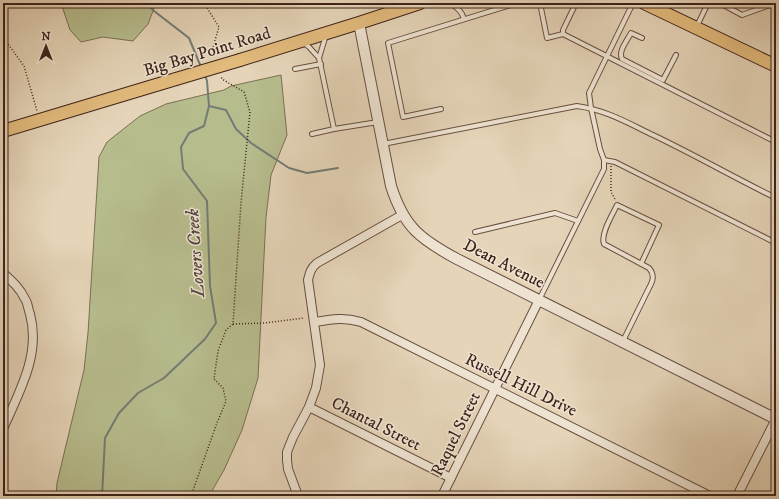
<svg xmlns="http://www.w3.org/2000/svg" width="779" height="499" viewBox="0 0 779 499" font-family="'IM FELL DW Pica',serif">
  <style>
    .green { fill: #b7bc8d; stroke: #7a7054 }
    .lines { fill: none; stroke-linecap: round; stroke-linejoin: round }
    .stream { stroke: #737c75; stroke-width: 2 }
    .service-casing { stroke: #684f42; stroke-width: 6 }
    .minor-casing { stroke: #684f42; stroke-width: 10 }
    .tertiary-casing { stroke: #684f42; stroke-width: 12 }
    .primary-casing { stroke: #3e231a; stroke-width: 14 }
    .path { stroke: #3e231a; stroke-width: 1.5; stroke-dasharray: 1 2; stroke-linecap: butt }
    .service { stroke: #eee3d1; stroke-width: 4 }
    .minor { stroke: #eee3d1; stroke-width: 8 }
    .tertiary { stroke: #eee3d1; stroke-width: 10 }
    .primary { stroke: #e2ba7c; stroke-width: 12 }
    .primary-bridge-casing { stroke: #3e231a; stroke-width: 14; stroke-linecap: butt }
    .primary-bridge { stroke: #e2ba7c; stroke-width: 12 }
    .labels { text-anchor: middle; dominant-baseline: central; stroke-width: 3; stroke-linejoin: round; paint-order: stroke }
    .street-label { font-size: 17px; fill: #3e231a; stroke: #eee3d1 }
    .water-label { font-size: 18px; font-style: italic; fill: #544840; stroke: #eee3d1 }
  </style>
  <rect width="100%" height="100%" fill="#e5d4b8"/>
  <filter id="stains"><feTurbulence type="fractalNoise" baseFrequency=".005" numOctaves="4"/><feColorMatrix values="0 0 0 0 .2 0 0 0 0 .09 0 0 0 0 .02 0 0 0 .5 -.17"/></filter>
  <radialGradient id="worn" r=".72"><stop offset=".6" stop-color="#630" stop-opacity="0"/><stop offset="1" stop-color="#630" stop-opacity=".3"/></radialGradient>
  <g class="green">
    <polygon points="61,3 156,3 148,24 133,41 103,37 81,42 70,30"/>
    <polygon points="281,75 287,135 271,175 266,217 258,378 242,430 224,470 209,496 56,496 57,483 84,370 88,333 99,157 107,142 140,116 166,104 224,90 231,86"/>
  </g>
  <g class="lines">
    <g class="stream">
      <polyline points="146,3 154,11 189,38 201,67"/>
      <polyline points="209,106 226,110 236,129 251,143 289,168 307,173 338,168"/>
      <polyline points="102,496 105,438 119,413 138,393 164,378 205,339 216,323 210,286 207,201 183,169 181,147 189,133 204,126 209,106 207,81 205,75"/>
    </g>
    <defs>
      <g id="service">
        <path d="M450,3C456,7 462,11 464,19"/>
        <polyline points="540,3 547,38 563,34 776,142"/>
        <polyline points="720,3 742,15 770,5 776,6"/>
        <polyline points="697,26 708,3"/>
        <polyline points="563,34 563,30 576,3"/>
        <polyline points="326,35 319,58 334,129 378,122"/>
        <path d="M642,38L631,33C627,41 618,51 622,59L663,80L676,55"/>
        <polyline points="304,43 309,47 319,58"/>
        <polyline points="295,69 321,64"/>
        <polyline points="441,109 403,117 388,43 517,3"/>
        <polyline points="312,134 334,129"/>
        <path d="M383,144L577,106C606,110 628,123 653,135C695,155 735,178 776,198"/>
        <polyline points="604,160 615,162 776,243"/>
        <polyline points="475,232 555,213 578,221"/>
        <polyline points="539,300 604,169 604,160 600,149 591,108 589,93 633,3"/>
        <path d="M623,341L649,288C653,281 655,275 649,268L604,244C600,234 613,214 617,205L659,225L641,264"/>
      </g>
      <g id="minor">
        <path d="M3,273C12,281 20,288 25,299C28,303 28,309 30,314C41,355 19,392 3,429"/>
        <path d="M315,322C333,319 344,317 361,322L710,496"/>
        <polyline points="309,407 451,478"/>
        <path d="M298,496L288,469L287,460V452L293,437L309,407L316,388L320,365L308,280C310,272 311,268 317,263L402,215"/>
        <polyline points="442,496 539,300"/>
        <polyline points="737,496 776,419"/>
      </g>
      <path id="tertiary" d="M359,23L391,186C404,227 420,239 457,259L776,419"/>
      <g id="primary">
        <polyline points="644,3 776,66"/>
        <polyline points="240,60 359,23 420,3"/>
        <polyline points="3,131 176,79"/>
      </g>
    </defs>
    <use href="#service" class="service-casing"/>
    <use href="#minor" class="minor-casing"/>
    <use href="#tertiary" class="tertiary-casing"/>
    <use href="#primary" class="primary-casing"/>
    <g class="path">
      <polyline points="204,3 219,27 212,50"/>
      <polyline points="3,37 24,66 37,111"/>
      <polyline points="611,166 611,192 615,199"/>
      <polyline points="233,324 264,323 304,318"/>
      <polyline points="191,496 217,423 226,401 223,388 214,379 218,351 226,330 233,324 241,203 250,112 244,92 222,79 221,76"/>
    </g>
    <use href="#service" class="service"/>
    <use href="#minor" class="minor"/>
    <use href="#tertiary" class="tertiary"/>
    <use href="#primary" class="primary"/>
    <defs>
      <polyline id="primary-bridge" points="176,79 240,60"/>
    </defs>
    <use href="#primary-bridge" class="primary-bridge-casing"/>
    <use href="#primary-bridge" class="primary-bridge"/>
  </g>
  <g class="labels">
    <g class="street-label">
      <text transform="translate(207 52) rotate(-17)">Big Bay Point Road</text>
      <text transform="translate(504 264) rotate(27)">Dean Avenue</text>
      <text transform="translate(521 385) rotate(26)">Russell Hill Drive</text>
      <text transform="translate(376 424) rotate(27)">Chantal Street</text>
      <text transform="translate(456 434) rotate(-64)">Raquel Street</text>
    </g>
    <g class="water-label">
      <text transform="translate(196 253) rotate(-94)">Lovers Creek</text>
    </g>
  </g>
  <rect width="779" height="499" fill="none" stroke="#e5d4b8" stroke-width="16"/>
  <rect x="4" y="4" width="771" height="491" fill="none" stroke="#3e231a" stroke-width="2"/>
  <rect x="8" y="8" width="763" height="483" fill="none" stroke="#3e231a"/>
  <g transform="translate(46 46)" stroke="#eee3d1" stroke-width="3" paint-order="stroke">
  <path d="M0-3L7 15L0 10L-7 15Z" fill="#3e231a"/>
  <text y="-6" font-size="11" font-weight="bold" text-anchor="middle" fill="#3e231a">N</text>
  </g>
  <rect width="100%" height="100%" filter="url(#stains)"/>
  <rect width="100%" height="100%" fill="url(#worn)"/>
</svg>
